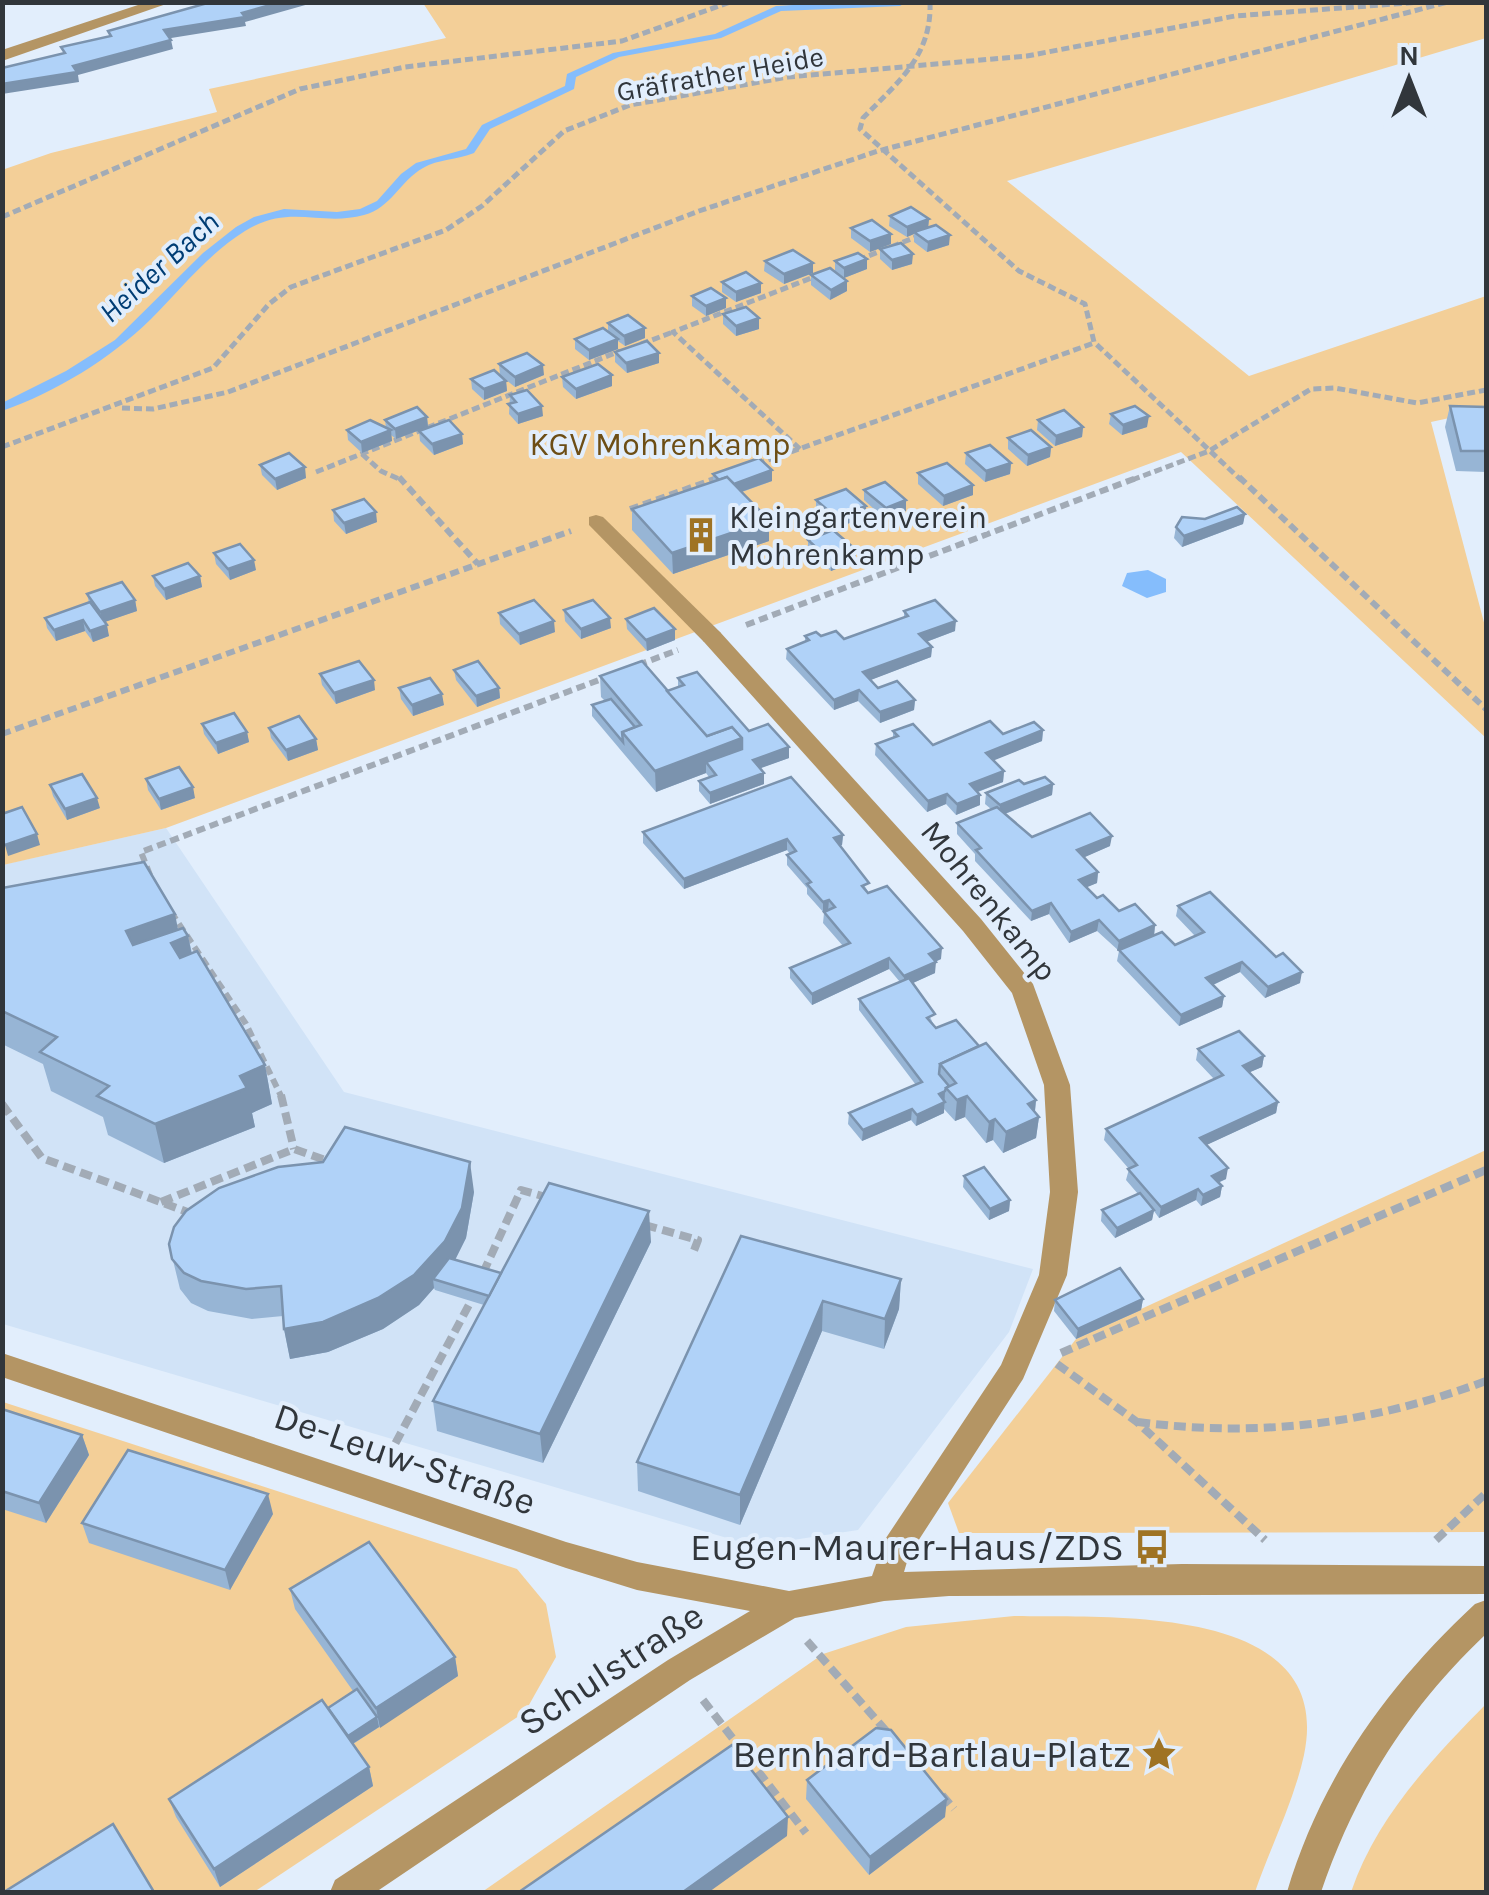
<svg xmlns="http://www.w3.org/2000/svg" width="1489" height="1895" viewBox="0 0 1489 1895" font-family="Karla,sans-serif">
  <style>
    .built { fill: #d1e3f7 }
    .green { fill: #f3cf98 }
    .water { fill: #85bdfc }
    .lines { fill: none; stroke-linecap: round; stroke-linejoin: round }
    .stream { fill: #85bdfc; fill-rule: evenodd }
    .path-far2 { stroke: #a2abb6; stroke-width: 5; stroke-dasharray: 8 4; stroke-linecap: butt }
    .path-far1 { stroke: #a2abb6; stroke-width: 6; stroke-dasharray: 9 5; stroke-linecap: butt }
    .path { stroke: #a2abb6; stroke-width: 8; stroke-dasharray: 12 6; stroke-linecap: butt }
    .lane { fill: #b49564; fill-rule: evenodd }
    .street { fill: #b49564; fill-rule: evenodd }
    .wall { fill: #97b5d5 }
    .shaded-wall { fill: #7b93ae }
    .building { fill: #b0d2f8; stroke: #7b93ae; stroke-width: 2.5 }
    .labels { text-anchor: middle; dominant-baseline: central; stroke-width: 8; stroke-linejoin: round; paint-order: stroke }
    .far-street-label { font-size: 28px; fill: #31363b; stroke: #e2eefc }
    .far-water-label { font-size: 30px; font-style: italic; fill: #003d74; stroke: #e2eefc }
    .park-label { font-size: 32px; fill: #6d4e15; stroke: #e2eefc }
    .poi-label { font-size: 32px; fill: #31363b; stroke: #e2eefc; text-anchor: start }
    .street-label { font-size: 32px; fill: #31363b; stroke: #e2eefc }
    .near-street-label { font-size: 38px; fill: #31363b; stroke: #e2eefc }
    .near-poi-label { font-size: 38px; fill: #31363b; stroke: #e2eefc; text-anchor: end }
  </style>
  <rect width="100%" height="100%" fill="#e2eefc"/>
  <polygon class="built" points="166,828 344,1092 1033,1269 1009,1332 858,1530 754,1546 3,1324 2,865"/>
  <g class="green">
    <polygon points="423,3 1486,3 1486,38 1007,181 1249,376 1486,296 1486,410 1431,422 1486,630 1486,738 1181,452 166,828 3,865 2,170 51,153 217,112 209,89 446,38"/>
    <polygon points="1486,1150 1486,1532 959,1533 948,1503 1076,1339"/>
    <polygon points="3,1402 517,1569 546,1604 556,1657 525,1712 254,1892 3,1892"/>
    <path d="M1014,1616C1108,1618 1336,1602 1304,1755C1294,1801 1270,1848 1255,1892H482L823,1654L906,1627Z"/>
    <path d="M1486,1704V1892H1351C1376,1818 1432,1759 1486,1704Z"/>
  </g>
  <polygon class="water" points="1148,570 1166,579 1166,592 1147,598 1122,586 1127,573"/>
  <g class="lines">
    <path class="stream" d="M843,2L905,3L900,6L781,11L721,38L619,57L576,77L574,89L490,129L474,153C457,160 438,159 423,168C400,181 391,208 364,215C320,227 290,203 245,231C208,254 181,289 151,319C110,359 56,392 2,411V403L66,371L115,340L203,253L236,227L254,217L284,209L337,212L360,209L377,201L401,174L416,163L466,149L482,125L565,86L567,74L613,53L715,34L776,6Z"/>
    <g class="path-far2">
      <path d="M930,2C932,56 898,82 863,118L860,129L1019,271L1085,304L1094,342L1241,480"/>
      <polyline points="2,217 300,89 405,67 622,41 730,2"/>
      <polyline points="858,260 921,235"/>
      <polyline points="641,344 673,332"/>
      <polyline points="122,408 153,409 228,392 699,211 878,151 1448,2"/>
      <polyline points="2,447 213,368 269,304 291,287 446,230 482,206 564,131 630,105 788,77 1027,56 1235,16 1421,2"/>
      <polyline points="800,449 673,332 842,266"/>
      <polyline points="362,454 381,471 401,480"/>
      <polyline points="757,464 1094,343"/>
      <polyline points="316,472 620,351"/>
      <polyline points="712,480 717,478"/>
      <polyline points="1132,480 1209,451 1311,389 1335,388 1417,403 1486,390"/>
    </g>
    <g class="path-far1">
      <polyline points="399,477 478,564"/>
      <polyline points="1239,477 1486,709"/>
      <polyline points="630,509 717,478"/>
      <polyline points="746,625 1139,477"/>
      <polyline points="638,665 678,650"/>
      <polyline points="2,734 571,531"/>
      <polyline points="150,875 141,852 607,677"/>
      <polyline points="171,912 246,1024 282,1098"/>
    </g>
    <g class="path">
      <polyline points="281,1095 294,1149"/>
      <polyline points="2,1104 42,1158 193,1214"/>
      <polyline points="161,1202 294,1149 331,1162"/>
      <polyline points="645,1225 698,1240 693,1253"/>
      <polyline points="483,1273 521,1190 546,1197"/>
      <polyline points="1061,1353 1486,1170"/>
      <polyline points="1057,1364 1137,1422 1265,1540"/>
      <path d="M1138,1422C1260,1438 1370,1424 1486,1381"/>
      <polyline points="387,1459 471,1301"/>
      <polyline points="1436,1540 1486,1493"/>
      <polyline points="807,1641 888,1733"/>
      <polyline points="703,1700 806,1833"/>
      <polyline points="942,1795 954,1809"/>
    </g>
    <polygon class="lane" points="596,515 603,517 720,632 723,637 720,642 704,642 589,525 589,517"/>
    <g class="street">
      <polygon points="147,2 172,2 2,61 2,50"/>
      <polygon points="712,630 720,632 981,919 1033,984 1070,1085 1078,1192 1067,1275 1023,1379 909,1555 904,1572 1182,1564 1486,1566 1486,1594 949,1596 884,1601 795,1618 690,1680 376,1892 330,1892 335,1880 668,1660 750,1611 637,1590 566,1568 2,1377 2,1353 566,1542 637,1562 789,1591 872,1576 884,1541 1001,1365 1039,1275 1050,1192 1044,1085 1012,993 963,931 704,642 701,637 704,632"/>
      <path d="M1486,1600V1634C1408,1708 1356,1790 1321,1892H1287C1321,1777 1388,1685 1475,1604Z"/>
    </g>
  </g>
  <g class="wall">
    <polygon points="890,216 929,219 928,227 949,245 927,252 914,242 914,234 907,237 889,226"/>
    <polygon points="851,228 891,244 870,252 851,238"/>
    <polygon points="880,249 912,264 892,270 880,259"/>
    <polygon points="867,259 867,269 844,278 835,271 835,261"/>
    <polygon points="765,261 813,263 813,273 784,284 764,271"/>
    <polygon points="811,275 847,281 847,291 830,300 811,285"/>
    <polygon points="722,282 761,293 736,302 722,292"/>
    <polygon points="692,296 726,298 726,308 706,316 692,306"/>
    <polygon points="723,314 759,329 736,336 723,324"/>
    <polygon points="608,323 645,328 645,338 625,346 618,341 618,349 589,360 575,349 575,339 608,332"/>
    <polygon points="615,352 659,353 659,363 627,373 615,362"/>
    <polygon points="499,364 544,375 515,387 500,375"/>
    <polygon points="562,377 612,386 576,399 563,387"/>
    <polygon points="471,379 506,381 507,391 484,400 472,389"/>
    <polygon points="510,395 543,416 518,424 509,414"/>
    <polygon points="1450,406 1486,407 1486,472 1456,471 1445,427"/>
    <polygon points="1111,414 1147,427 1122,435 1109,424"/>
    <polygon points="427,417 428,427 396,439 391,435 392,441 362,453 348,440 347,430 386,428 385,420"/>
    <polygon points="1038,420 1083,427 1082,437 1055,446 1037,430"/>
    <polygon points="419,431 462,434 463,444 434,455 420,441"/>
    <polygon points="1008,438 1051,447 1050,457 1027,466 1008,449"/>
    <polygon points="966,453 1011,463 1010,474 985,482 965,464"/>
    <polygon points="260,465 306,478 277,490 262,475"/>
    <polygon points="918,473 973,495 943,506 918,484"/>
    <polygon points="713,474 772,481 742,492 769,520 769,541 673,574 632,530 632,509 713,482"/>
    <polygon points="864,490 906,511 885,519 864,500"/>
    <polygon points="816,500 866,517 836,528 816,511"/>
    <polygon points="333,510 377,522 346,534 334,521"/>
    <polygon points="1245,514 1243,524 1182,547 1174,538 1176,527 1205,519"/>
    <polygon points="808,540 856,561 831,571 808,550"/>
    <polygon points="214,553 256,570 230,580 216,564"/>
    <polygon points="153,576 200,576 202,587 166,600 155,586"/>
    <polygon points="87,594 135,600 137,611 104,622 109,636 93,642 85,631 56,641 47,628 45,618 89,603"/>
    <polygon points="564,610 611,628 581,639 565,621"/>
    <polygon points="904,611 955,631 926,642 932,647 931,657 870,680 878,688 915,700 914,710 880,723 858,701 834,710 786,659 787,649 805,642 805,636 821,636 844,639 904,618"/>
    <polygon points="499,613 555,632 520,645 500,624"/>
    <polygon points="626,619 675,629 675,640 647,651 627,629"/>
    <polygon points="454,670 499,688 500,698 477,707 456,680"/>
    <polygon points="320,674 375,690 336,704 322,685"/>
    <polygon points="600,676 667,691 678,687 678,678 749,731 789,747 789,758 760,768 764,784 710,804 699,791 699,781 709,777 706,773 656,792 592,716 592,705 605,701 601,697"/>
    <polygon points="399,688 444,705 413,716 401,699"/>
    <polygon points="202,724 247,732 249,742 218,754 204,734"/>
    <polygon points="269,728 316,739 318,750 288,761 271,738"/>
    <polygon points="1043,730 1042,741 993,760 1004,771 1003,782 978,792 980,795 980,805 956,815 946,804 927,812 875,755 876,744 893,738 893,731 933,745 1003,734"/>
    <polygon points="146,779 195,798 161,810 148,790"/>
    <polygon points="1053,784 1052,795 1005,814 1032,837 1110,846 1084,857 1098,872 1097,883 1086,887 1097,898 1119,911 1155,925 1154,935 1175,945 1195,936 1176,916 1178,906 1300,983 1265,998 1240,972 1213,985 1224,996 1222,1007 1179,1026 1117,961 1119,951 1097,931 1069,943 1049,914 1031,921 975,861 975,854 957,834 957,823 991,809 985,804 986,793"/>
    <polygon points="50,785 100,808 67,820 53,796"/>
    <polygon points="643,832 843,835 842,845 840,846 869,893 941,959 935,962 935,973 913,983 934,1025 936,1028 979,1046 1036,1100 1035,1112 1039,1117 1036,1138 1003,1153 993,1140 986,1143 965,1117 955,1121 944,1109 944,1113 916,1126 911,1120 862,1141 848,1124 849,1113 916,1085 859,1010 859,999 900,982 889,969 812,1005 790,978 790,968 843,946 823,923 824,913 807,894 807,888 787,865 787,855 790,854 787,850 684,889 643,843"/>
    <polygon points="2,888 178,930 188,936 192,953 265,1065 272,1104 252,1113 255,1127 164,1163 108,1135 103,1117 51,1091 43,1064 2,1044"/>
    <polygon points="1198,1049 1264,1056 1262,1067 1250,1072 1278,1102 1276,1113 1206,1145 1226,1179 1218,1183 1222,1186 1220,1197 1201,1206 1196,1200 1159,1218 1154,1211 1152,1220 1115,1238 1101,1221 1102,1210 1138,1194 1126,1180 1129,1169 1104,1140 1106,1129 1214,1079 1196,1060"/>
    <polygon points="964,1176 1010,1200 1009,1211 989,1220 963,1187"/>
    <polygon points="474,1192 466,1238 455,1260 501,1273 651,1242 543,1463 437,1431 433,1401 484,1305 435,1290 434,1288 419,1305 383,1329 328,1352 290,1359 284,1329 283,1316 252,1319 208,1311 191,1303 180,1289 169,1244"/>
    <polygon points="741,1236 901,1279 899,1309 884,1349 822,1331 740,1525 638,1491 637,1462"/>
    <polygon points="1143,1299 1141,1310 1076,1339 1054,1311 1055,1300"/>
    <polygon points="2,1409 82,1435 89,1455 46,1523 2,1509"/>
    <polygon points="273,1514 230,1590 89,1543 82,1523"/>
    <polygon points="290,1589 455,1657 458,1676 353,1744 369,1767 373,1786 220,1887 176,1817 169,1799 328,1708 353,1691 295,1609"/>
    <polygon points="807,1780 945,1817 869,1875 806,1799"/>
  </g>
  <g class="shaded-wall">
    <polygon points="281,2 316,2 245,22 246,26 165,39 164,30 242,13"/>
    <polygon points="171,40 173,49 78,75 79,82 2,94 2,84"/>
    <polygon points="929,219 928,229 914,232 914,234 907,237 907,227"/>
    <polygon points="891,234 891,244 870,252 870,241"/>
    <polygon points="950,235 949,245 927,252 928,242"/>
    <polygon points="913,254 912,264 892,270 892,260"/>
    <polygon points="867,259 867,269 844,278 844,268"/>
    <polygon points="813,263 813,273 784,284 784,274"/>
    <polygon points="847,281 847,291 830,300 831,290"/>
    <polygon points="761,283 761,293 736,302 736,292"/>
    <polygon points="726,298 726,308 706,316 706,306"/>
    <polygon points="759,318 759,329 736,336 736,326"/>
    <polygon points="645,328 645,338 625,346 624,336"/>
    <polygon points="618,339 618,349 589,360 589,350"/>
    <polygon points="659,353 659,363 627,373 626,363"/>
    <polygon points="543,365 544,375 515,387 515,377"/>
    <polygon points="612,375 612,386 576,399 576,389"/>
    <polygon points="506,381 507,391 484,400 484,389"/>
    <polygon points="542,406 543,416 518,424 518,414"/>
    <polygon points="1149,416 1147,427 1122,435 1123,425"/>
    <polygon points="427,417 428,427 396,439 395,429"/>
    <polygon points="1083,427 1082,437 1055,446 1056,436"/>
    <polygon points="391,430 392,441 362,453 361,442"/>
    <polygon points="462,434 463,444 434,455 432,444"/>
    <polygon points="1051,447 1050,457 1027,466 1028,455"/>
    <polygon points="1011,463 1010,474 985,482 986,471"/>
    <polygon points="305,467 306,478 277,490 275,479"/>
    <polygon points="772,470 772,481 727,497 727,487"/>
    <polygon points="973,485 973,495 943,506 944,496"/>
    <polygon points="906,500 906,511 885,519 886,508"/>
    <polygon points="866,506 866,517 836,528 836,517"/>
    <polygon points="376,512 377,522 346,534 344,523"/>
    <polygon points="1245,514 1243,524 1182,547 1184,536"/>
    <polygon points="769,520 769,541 673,574 672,553"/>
    <polygon points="856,550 856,561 831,571 831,561"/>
    <polygon points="254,560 256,570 230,580 228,569"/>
    <polygon points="200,576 202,587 166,600 164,589"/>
    <polygon points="135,600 137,611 102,623 100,612"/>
    <polygon points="610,618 611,628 581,639 581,629"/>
    <polygon points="83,620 85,631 56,641 54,630"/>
    <polygon points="554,621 555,632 520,645 519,634"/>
    <polygon points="956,621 955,631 918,645 919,634"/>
    <polygon points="107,625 109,636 93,642 90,631"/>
    <polygon points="675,629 675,640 647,651 646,640"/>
    <polygon points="932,647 931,657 863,683 863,672"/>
    <polygon points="374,680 375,690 336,704 334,693"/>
    <polygon points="499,688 500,698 477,707 476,696"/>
    <polygon points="859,690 858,701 834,710 834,700"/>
    <polygon points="442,694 444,705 413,716 412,705"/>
    <polygon points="915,700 914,710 880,723 880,712"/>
    <polygon points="1043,730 1042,741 985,764 986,753"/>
    <polygon points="247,732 249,742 218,754 216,743"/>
    <polygon points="742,738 742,760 706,762 706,773 656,792 655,771"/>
    <polygon points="316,739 318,750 288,761 286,750"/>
    <polygon points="789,747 789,758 753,771 753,760"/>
    <polygon points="1004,771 1003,782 969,795 970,784"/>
    <polygon points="764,773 764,784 710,804 710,793"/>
    <polygon points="1053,784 1052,795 999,816 1000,805"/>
    <polygon points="193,787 195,798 161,810 159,799"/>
    <polygon points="947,794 946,804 927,812 928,801"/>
    <polygon points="980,795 980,805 956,815 957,804"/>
    <polygon points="97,798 100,808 67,820 65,809"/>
    <polygon points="37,834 40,845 8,856 5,845"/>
    <polygon points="843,835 842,845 834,849 834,838"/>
    <polygon points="1112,836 1110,846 1076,861 1077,850"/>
    <polygon points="787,839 787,850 684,889 684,879"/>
    <polygon points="1098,872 1097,883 1078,891 1079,880"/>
    <polygon points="829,900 828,911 823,913 823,902"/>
    <polygon points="1051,903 1049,914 1031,921 1032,911"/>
    <polygon points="175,914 180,939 188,936 196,975 135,970 126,931"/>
    <polygon points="1099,920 1097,931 1069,943 1071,932"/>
    <polygon points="1155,925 1154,936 1117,951 1119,941"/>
    <polygon points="942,948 941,959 928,965 929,954"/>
    <polygon points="889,958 889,969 812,1005 812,994"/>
    <polygon points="936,962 935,973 904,987 904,976"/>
    <polygon points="1242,962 1240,972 1204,989 1206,978"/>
    <polygon points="1302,972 1300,983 1265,998 1268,987"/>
    <polygon points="1224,996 1222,1007 1179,1026 1181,1015"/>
    <polygon points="1264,1056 1262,1067 1241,1076 1243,1066"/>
    <polygon points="265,1065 272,1104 252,1113 255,1127 164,1163 155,1124 240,1076"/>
    <polygon points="945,1091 944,1113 916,1126 917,1115 939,1094"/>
    <polygon points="967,1096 965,1117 955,1121 957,1100"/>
    <polygon points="1036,1100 1034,1119 1039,1117 1036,1138 1003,1153 1006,1132 1028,1104"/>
    <polygon points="1278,1102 1276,1113 1198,1149 1200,1138"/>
    <polygon points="912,1109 911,1120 862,1141 863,1130"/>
    <polygon points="995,1119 993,1140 986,1143 989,1122"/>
    <polygon points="470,1162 474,1192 466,1238 449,1272 433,1279 434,1288 419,1305 383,1329 328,1352 290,1359 284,1329"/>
    <polygon points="1228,1168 1226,1179 1210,1186 1212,1176"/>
    <polygon points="1222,1186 1220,1197 1201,1206 1203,1195"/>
    <polygon points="1198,1189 1196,1200 1159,1218 1161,1207"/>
    <polygon points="1010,1200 1009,1211 989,1220 990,1209"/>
    <polygon points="1154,1210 1152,1220 1115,1238 1117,1228"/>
    <polygon points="649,1211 651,1242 543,1463 540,1434"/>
    <polygon points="901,1279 899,1309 884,1349 885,1319"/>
    <polygon points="1143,1299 1141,1310 1076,1339 1078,1329"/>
    <polygon points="823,1301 822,1331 740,1525 740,1495"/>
    <polygon points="82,1435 89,1455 46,1523 39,1503"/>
    <polygon points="268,1494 273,1514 230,1590 225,1570"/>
    <polygon points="455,1657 458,1676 380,1728 376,1708"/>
    <polygon points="377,1717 379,1727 346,1748 344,1739"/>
    <polygon points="369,1767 373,1786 220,1887 214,1869"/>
    <polygon points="947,1799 945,1817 869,1875 870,1857"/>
    <polygon points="788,1817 787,1836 709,1892 683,1892"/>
  </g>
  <g class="building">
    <polygon points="211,2 281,2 242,13 245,17 164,30 171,40 73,66 77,72 2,84 2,68 65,53 61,47 111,36 108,31"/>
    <polygon points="911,207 929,219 907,227 890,216"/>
    <polygon points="872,220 891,234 870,241 851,228"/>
    <polygon points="936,225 950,235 928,242 914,232"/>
    <polygon points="901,243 913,254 892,260 880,249"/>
    <polygon points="793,250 813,263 784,274 765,261"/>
    <polygon points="858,253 867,259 844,268 835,261"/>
    <polygon points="830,268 847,281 831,290 811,275"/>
    <polygon points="746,272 761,283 736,292 722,282"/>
    <polygon points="711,288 726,298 706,306 692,296"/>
    <polygon points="746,307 759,318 736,326 723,314"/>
    <polygon points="628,315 645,328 624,336 608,323"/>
    <polygon points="603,328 618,339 589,350 575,339"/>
    <polygon points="647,341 659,353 626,363 615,352"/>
    <polygon points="527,353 543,365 515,377 499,364"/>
    <polygon points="598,364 612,375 576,389 562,377"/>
    <polygon points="494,370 506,381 484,389 471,379"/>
    <polygon points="527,390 542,406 518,414 508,404 516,402 510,395"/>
    <polygon points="1135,406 1149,416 1123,425 1111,414"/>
    <polygon points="1450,406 1486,407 1486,451 1461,451"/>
    <polygon points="417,407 427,417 395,429 385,420"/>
    <polygon points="1064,410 1083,427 1056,436 1038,420"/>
    <polygon points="370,420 391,430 361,442 347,430"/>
    <polygon points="449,420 462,434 432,444 419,431"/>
    <polygon points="1031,430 1051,447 1028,455 1008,438"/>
    <polygon points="990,445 1011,463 986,471 966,453"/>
    <polygon points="289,453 305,467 275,479 260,465"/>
    <polygon points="759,458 772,470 734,484 727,477 719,480 713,474"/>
    <polygon points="947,463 973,485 944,496 918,473"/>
    <polygon points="727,477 769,520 672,553 632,509"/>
    <polygon points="885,482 906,500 886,508 864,490"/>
    <polygon points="846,489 866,506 836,517 816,500"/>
    <polygon points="364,499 376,512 344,523 333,510"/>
    <polygon points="1237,507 1245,514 1184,536 1176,527 1182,517 1205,519"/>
    <polygon points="833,530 856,550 831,561 808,540"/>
    <polygon points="240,544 254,560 228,569 214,553"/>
    <polygon points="188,563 200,576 164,589 153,576"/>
    <polygon points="122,582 135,600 100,612 87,594"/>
    <polygon points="534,600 554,621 519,634 499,613"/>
    <polygon points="593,600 610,618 581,629 564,610"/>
    <polygon points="935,600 956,621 919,634 932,647 863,672 878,688 897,681 915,700 880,712 859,690 834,700 787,649 809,640 805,636 816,632 821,636 836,631 844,639 908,616 904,611"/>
    <polygon points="90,602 107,625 90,631 83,620 54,630 45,618"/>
    <polygon points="654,608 675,629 646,640 626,619"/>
    <polygon points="359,661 374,680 334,693 320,674"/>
    <polygon points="478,661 499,688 476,696 454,670"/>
    <polygon points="642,661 707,736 732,727 742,738 655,771 622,732 641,725 600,676"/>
    <polygon points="697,672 749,731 768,724 789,747 753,760 764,773 710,793 699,781 716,775 706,762 742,749 742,738 732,727 707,736 667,691 684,685 678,678"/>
    <polygon points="430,678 442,694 412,705 399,688"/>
    <polygon points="611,699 635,727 622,732 623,742 592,705"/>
    <polygon points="234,713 247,732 216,743 202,724"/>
    <polygon points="299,716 316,739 286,750 269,728"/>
    <polygon points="990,721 1003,734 1034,722 1043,730 986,753 1004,771 970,784 980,795 957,804 947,794 928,801 876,744 898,736 893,731 913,724 933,745"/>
    <polygon points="179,767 193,787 159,799 146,779"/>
    <polygon points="82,774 97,798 65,809 50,785"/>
    <polygon points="791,777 843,835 834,838 869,883 862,886 868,893 887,886 942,948 929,954 936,962 904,976 889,958 812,994 790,968 850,943 824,912 835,907 829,900 823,902 807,884 811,882 787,855 796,851 787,839 684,879 643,832"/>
    <polygon points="1045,777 1053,784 1000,805 986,793 1019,780 1024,784"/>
    <polygon points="22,807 37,834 5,845 2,841 2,814"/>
    <polygon points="997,807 1032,837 1090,813 1112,836 1077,850 1098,872 1079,880 1097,898 1103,895 1119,911 1135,904 1155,925 1119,941 1099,920 1071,932 1051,903 1032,911 976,850 981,848 957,823"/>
    <polygon points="144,862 175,914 126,931 133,945 183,928 188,936 171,943 180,958 197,951 265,1065 240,1076 247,1088 155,1124 97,1096 109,1086 40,1052 57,1037 2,1011 2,888"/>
    <polygon points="1210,892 1276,957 1283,953 1302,972 1268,987 1242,962 1206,978 1224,996 1181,1015 1119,950 1162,932 1175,945 1204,932 1178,906"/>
    <polygon points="909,978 935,1014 927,1018 936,1028 956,1020 979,1046 940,1064 939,1074 949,1086 946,1088 945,1091 939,1094 945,1102 917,1115 912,1109 863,1130 849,1113 922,1082 859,999"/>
    <polygon points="1239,1031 1264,1056 1243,1066 1278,1102 1200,1138 1228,1168 1212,1176 1222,1186 1203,1195 1198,1189 1161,1207 1128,1169 1137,1165 1106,1129 1223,1075 1198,1049"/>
    <polygon points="986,1043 1036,1100 1028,1104 1039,1117 1006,1132 995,1119 989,1122 967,1096 957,1100 946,1088 956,1083 940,1064"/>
    <polygon points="345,1127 470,1162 462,1208 445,1241 414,1275 378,1298 323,1322 284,1329 281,1286 246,1289 201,1281 184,1273 172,1259 169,1244 174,1227 186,1211 219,1188 278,1167 323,1162"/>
    <polygon points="984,1167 1010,1200 990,1209 964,1176"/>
    <polygon points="549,1183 649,1211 540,1434 433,1401"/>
    <polygon points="1140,1193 1154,1210 1117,1228 1102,1210"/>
    <polygon points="741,1236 901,1279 885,1319 823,1301 740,1495 637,1462"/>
    <polygon points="449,1258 501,1273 489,1296 433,1279"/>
    <polygon points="1120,1268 1143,1299 1078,1329 1055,1300"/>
    <polygon points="2,1409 82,1435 39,1503 2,1491"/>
    <polygon points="128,1450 268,1494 225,1570 82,1523"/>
    <polygon points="369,1542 455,1657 376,1708 290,1589"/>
    <polygon points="357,1689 377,1717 348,1736 328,1708"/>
    <polygon points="322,1700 369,1767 214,1869 169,1799"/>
    <polygon points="876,1728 891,1730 947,1799 870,1857 807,1780"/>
    <polygon points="732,1745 788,1817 683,1892 519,1892"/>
    <polygon points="113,1824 154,1892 4,1892"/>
  </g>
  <defs>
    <symbol id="building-bare" viewBox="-9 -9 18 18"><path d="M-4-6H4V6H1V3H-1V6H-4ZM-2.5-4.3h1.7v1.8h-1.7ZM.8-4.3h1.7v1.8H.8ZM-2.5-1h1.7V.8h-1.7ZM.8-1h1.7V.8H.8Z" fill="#9f7323" stroke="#e2eefc" stroke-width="2.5" paint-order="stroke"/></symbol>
    <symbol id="bus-bare" viewBox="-9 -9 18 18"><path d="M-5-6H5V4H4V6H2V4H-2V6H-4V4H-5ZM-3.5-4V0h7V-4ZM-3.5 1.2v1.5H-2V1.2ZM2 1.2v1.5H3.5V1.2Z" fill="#9f7323" stroke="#e2eefc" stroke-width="2.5" paint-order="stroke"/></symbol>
    <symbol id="sight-bare" viewBox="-9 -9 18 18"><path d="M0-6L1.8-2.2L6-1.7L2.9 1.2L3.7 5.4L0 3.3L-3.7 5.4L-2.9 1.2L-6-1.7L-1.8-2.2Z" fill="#9f7323" stroke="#e2eefc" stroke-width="2.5" paint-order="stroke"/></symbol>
  </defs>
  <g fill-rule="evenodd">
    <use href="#building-bare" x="676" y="510" width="50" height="50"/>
    <use href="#bus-bare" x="1127" y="1522" width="50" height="50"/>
    <use href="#sight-bare" x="1134" y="1729" width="50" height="50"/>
  </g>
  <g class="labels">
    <g class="far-street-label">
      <text transform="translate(720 74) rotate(-10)">Gräfrather Heide</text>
    </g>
    <g class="far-water-label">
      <text transform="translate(159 267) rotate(-42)">Heider Bach</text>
    </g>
    <g class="park-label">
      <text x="660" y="444">KGV Mohrenkamp</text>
    </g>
    <g class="poi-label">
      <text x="729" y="517">Kleingartenverein<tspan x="729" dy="37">Mohrenkamp</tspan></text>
    </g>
    <g class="street-label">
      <text transform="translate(989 901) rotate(51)">Mohrenkamp</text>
    </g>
    <g class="near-street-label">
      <text transform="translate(405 1459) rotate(19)">De-Leuw-Straße</text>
      <text transform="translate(611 1669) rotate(-33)">Schulstraße</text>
    </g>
    <g class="near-poi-label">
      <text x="1124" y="1547">Eugen-Maurer-Haus/ZDS</text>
      <text x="1131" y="1754">Bernhard-Bartlau-Platz</text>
    </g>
  </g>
  <rect width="1489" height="1895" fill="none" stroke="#31363b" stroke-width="10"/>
  <g transform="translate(1409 80)" stroke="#e2eefc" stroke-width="8" paint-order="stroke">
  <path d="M0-8L18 38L0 25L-18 38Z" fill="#31363b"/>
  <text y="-15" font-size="28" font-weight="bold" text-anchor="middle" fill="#31363b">N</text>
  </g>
</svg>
